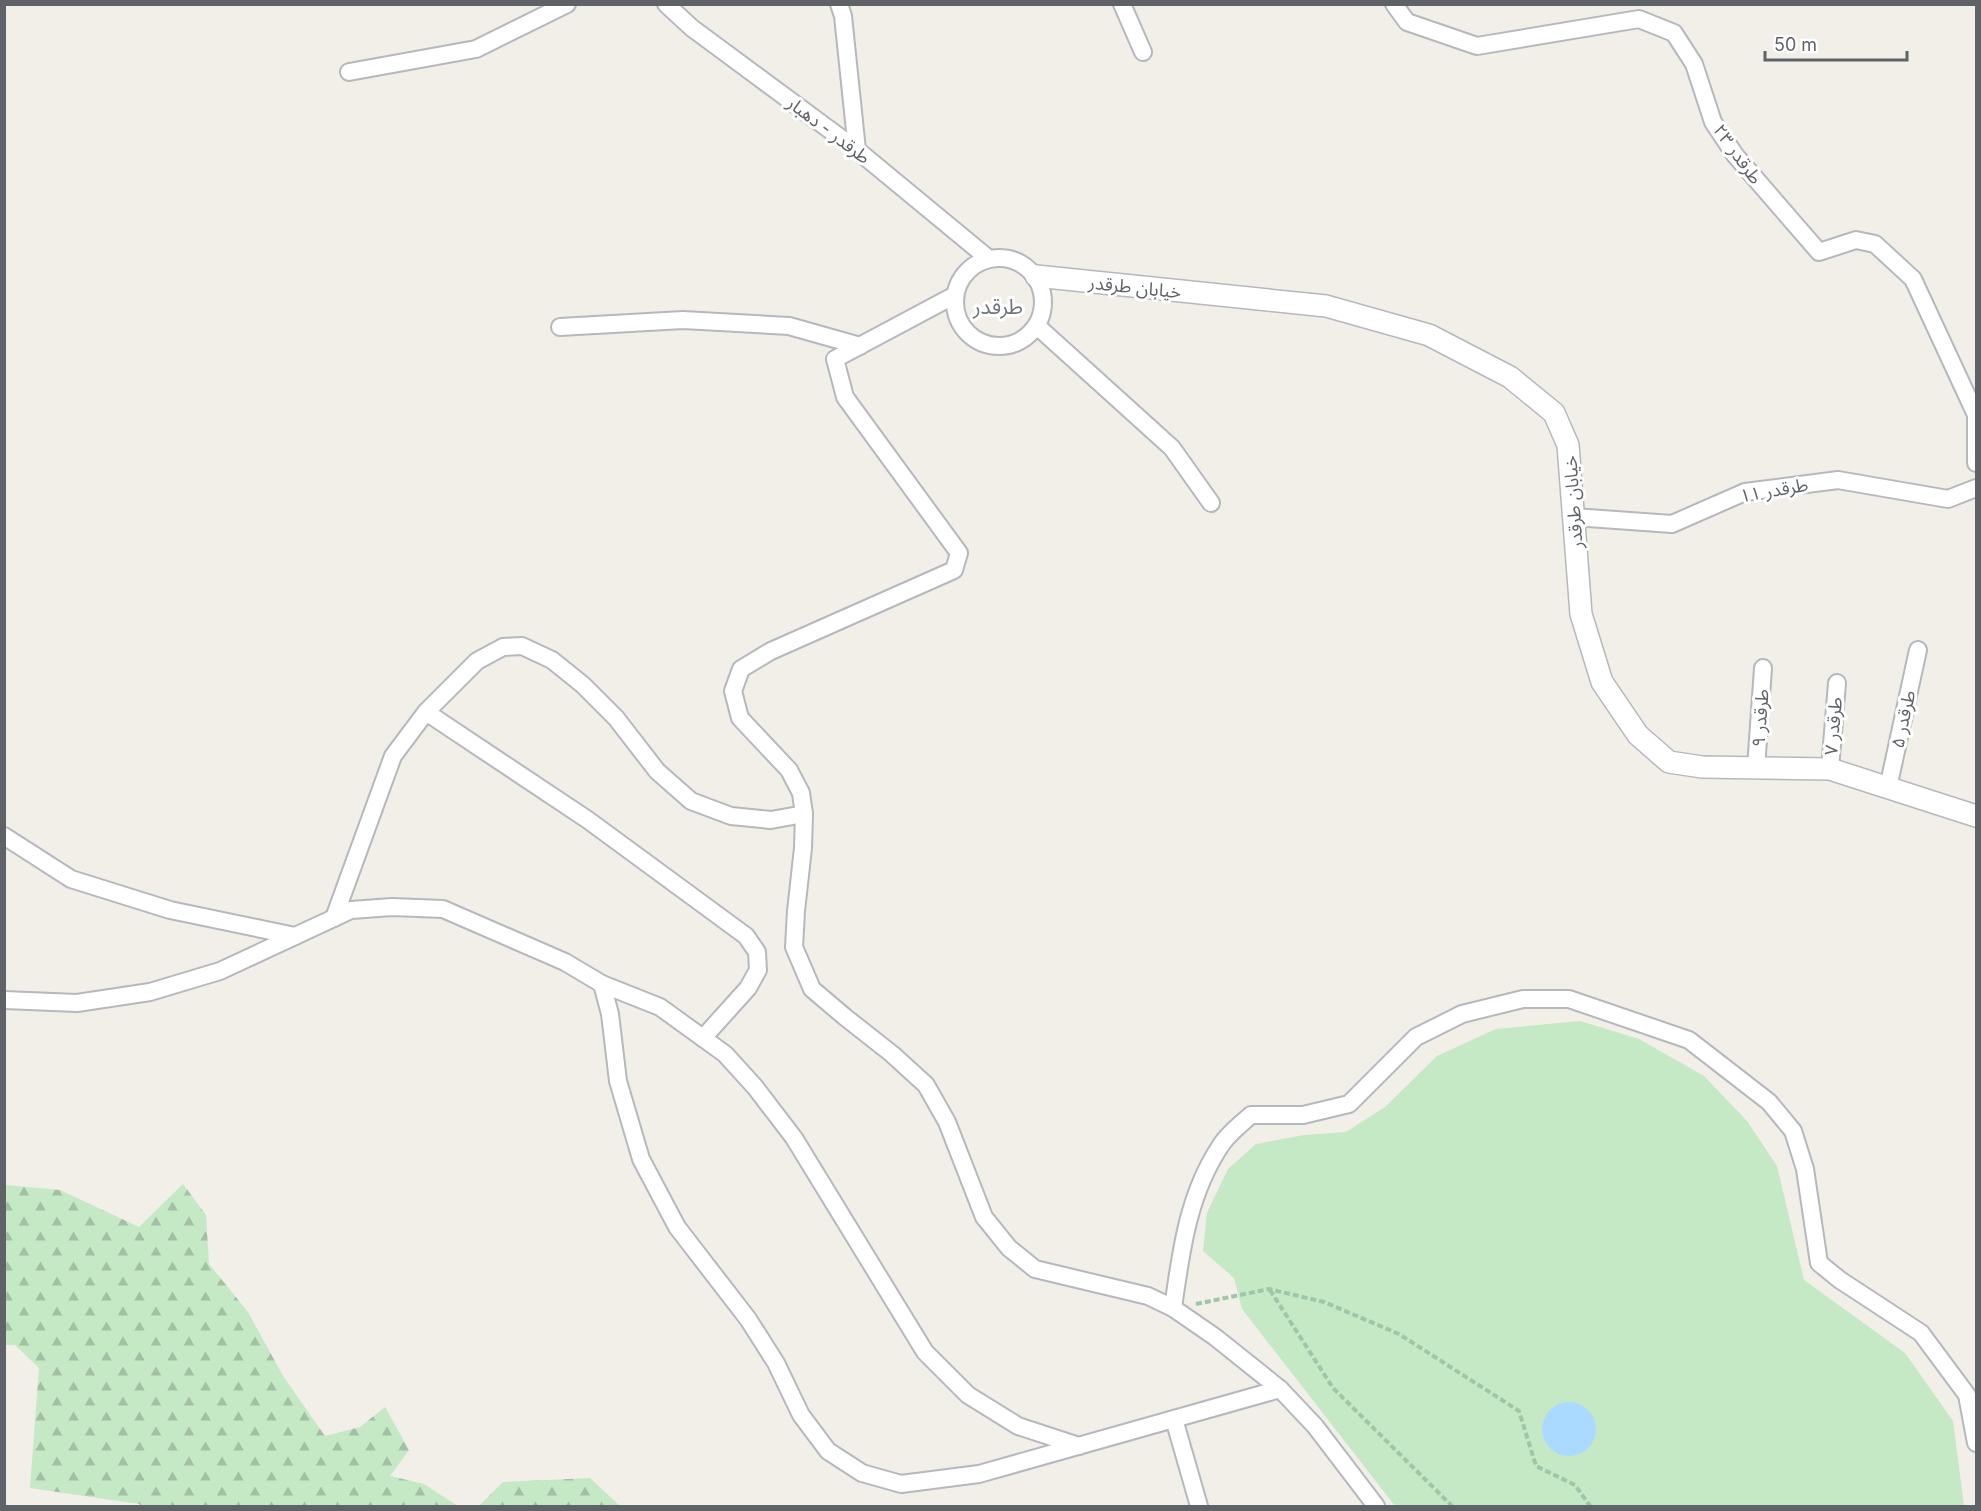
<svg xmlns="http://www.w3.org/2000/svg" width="1981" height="1511" viewBox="0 0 1981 1511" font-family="Inter,'Noto Sans Arabic',sans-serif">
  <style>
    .forest { fill: url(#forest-firs) }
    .park { fill: #c5e8c5 }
    .water { fill: #aadaff }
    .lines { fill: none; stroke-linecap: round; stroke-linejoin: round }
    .minor-casing { stroke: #b5b8bc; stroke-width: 20 }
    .tertiary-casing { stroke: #b5b8bc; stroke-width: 24 }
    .path { stroke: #9cc7a9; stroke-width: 4; stroke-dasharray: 6 3; stroke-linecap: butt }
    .minor { stroke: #fff; stroke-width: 16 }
    .tertiary { stroke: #fff; stroke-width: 21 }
    .labels { text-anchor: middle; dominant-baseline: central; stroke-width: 6; stroke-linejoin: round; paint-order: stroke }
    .street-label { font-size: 18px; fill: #5f6368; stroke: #fff }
    .quarter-label { font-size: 21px; fill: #70757a; stroke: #fff }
  </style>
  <defs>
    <pattern id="forest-firs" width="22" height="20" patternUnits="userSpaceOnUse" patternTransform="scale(1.5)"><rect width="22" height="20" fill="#c5e8c5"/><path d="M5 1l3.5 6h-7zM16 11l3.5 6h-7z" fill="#a3c0a4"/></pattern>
  </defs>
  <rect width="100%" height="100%" fill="#f1efe8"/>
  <g class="forest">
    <polygon points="183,1184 206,1215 209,1264 248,1312 283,1376 325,1436 360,1427 385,1407 409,1450 390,1476 424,1484 458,1506 141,1506 139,1504 30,1488 39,1368 15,1345 5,1345 5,1185 60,1190 139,1227"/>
    <polygon points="590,1478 620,1506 479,1506 503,1482"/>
  </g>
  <polygon class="park" points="1580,1021 1639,1039 1704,1076 1747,1121 1777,1166 1804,1280 1905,1353 1953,1421 1964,1506 1395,1506 1242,1309 1234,1278 1203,1251 1207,1213 1228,1169 1256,1144 1304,1135 1346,1132 1385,1107 1437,1056 1496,1029"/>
  <circle class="water" cx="1569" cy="1429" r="27"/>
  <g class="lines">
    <defs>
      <g id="minor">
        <polyline points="666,4 692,28 857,150 989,259"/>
        <polyline points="839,4 843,16 857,150"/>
        <polyline points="1122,4 1143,52"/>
        <polyline points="1394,4 1407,22 1477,46 1639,19 1674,33 1694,64 1713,122 1735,155 1819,252 1856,240 1875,244 1913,279 1976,415 1976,463"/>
        <polyline points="349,72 476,49 567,4"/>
        <circle cx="999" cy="302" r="44"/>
        <polyline points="955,295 835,359 845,397 959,553 954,570 771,651 741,669 733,691 740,718 789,770 801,793 804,814 803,848 796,911 794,947 812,989 845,1017 892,1054 926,1085 947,1122 984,1217 1009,1248 1035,1269 1148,1296 1173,1308 1215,1337 1280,1389 1315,1426 1376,1506"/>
        <polyline points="1037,326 1172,448 1211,503"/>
        <polyline points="560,327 683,320 789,326 860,346"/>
        <polyline points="1574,517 1672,524 1745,492 1838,480 1948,499 1976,488"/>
        <polyline points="426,712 588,820 746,936 757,952 758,970 748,988 703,1038"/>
        <polyline points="1756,768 1763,668"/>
        <polyline points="1830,769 1837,683"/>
        <polyline points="1888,788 1918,650"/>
        <polyline points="4,836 71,879 170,910 295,936"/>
        <polyline points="334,918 393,756 426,712 477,661 503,647 522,646 552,660 583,685 616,718 657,771 691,801 731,816 771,820 804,814"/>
        <polyline points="602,984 660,1007 725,1054 755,1087 794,1138 925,1352 968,1395 1018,1426 1079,1446"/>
        <polyline points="4,1000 77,1003 150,992 220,971 351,910 392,907 443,909 565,962 602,984 610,1014 618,1081 641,1159 677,1227 748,1319 776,1363 801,1415 828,1451 862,1473 901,1484 979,1474 1280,1389"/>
        <path d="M1173,1308C1181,1251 1188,1194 1221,1145C1228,1134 1241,1124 1251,1115H1303L1349,1104L1416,1037L1462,1014L1523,999H1569L1689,1040L1769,1102L1793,1131L1805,1169L1819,1263L1840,1280L1921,1333L1967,1395L1976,1443"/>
        <polyline points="1174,1419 1199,1506"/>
      </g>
      <polyline id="tertiary" points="1036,276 1326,306 1429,335 1510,377 1554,413 1568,445 1581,614 1602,682 1638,735 1669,762 1702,767 1830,769 1976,816"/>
    </defs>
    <use href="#minor" class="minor-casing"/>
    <use href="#tertiary" class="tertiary-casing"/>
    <g class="path">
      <polyline points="1270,1290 1333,1388 1452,1506"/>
      <polyline points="1196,1304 1269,1289 1324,1302 1399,1334 1519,1411 1536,1466 1575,1485 1590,1506"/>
    </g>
    <use href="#minor" class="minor"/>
    <use href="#tertiary" class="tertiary"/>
  </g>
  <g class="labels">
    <g class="street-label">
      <text transform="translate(829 130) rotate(37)">طرقدر - دهبار</text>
      <text transform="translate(1738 154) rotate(54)">طرقدر ۲۳</text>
      <text transform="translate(1135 287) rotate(6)">خیابان طرقدر</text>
      <text transform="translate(1774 490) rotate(-10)">طرقدر ۱۱</text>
      <text transform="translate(1573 502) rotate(-94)">خیابان طرقدر</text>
      <text transform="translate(1760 718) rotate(-86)">طرقدر ۹</text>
      <text transform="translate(1903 719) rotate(-78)">طرقدر ۵</text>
      <text transform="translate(1833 726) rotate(-85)">طرقدر ۷</text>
    </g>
    <g class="quarter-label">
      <text x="998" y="306">طرقدر</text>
    </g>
  </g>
  <rect width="1981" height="1511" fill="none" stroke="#5f6368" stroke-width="12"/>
  <path d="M1765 51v9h142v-9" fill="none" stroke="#5f6368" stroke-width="3"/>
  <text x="1774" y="51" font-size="18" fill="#5f6368" stroke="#ffffff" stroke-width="4.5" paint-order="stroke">50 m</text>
</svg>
